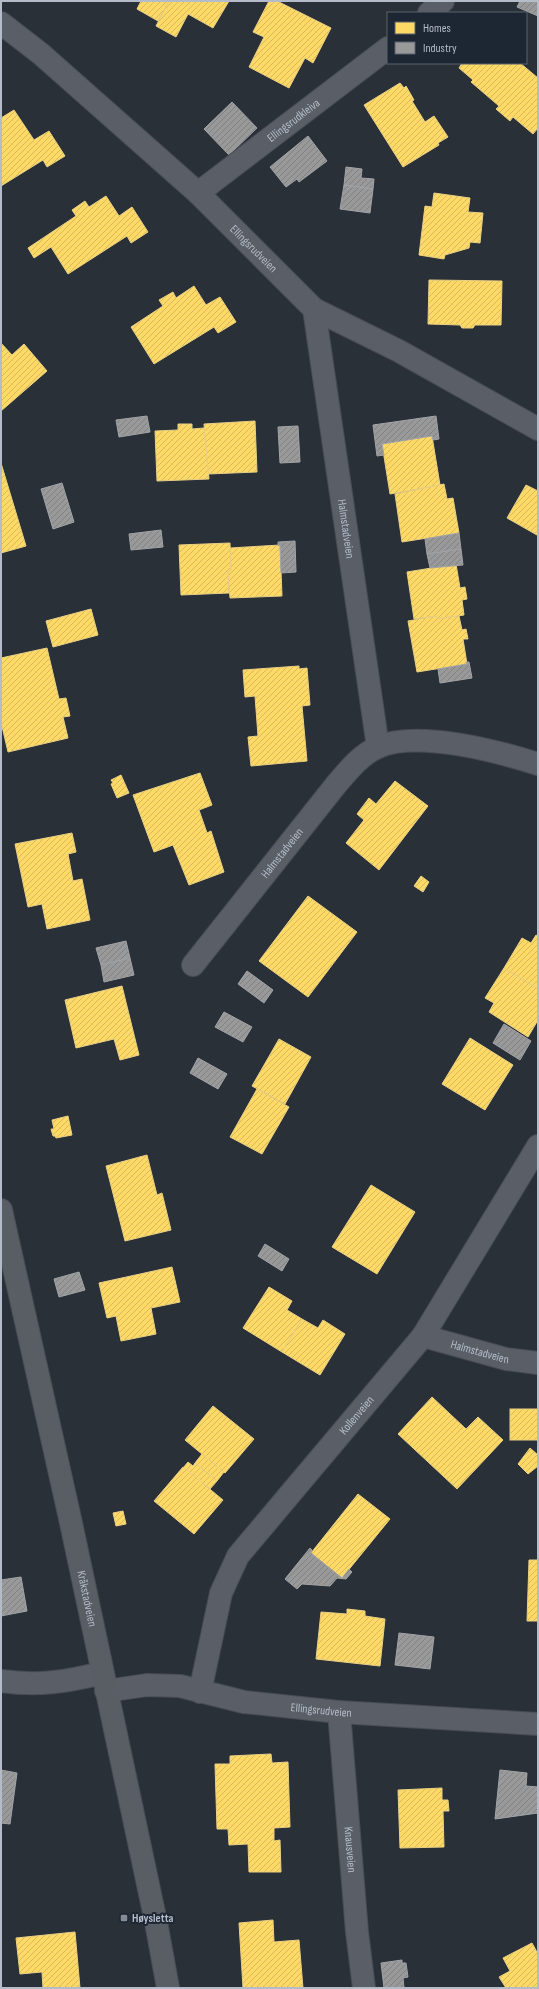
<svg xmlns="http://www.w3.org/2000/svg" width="539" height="1989" viewBox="0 0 539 1989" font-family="'Sofia Sans Condensed',sans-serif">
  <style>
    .homes { fill: url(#homes-hatch); stroke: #e8d084 }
    .industry { fill: url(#industry-hatch); stroke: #a1a4a7 }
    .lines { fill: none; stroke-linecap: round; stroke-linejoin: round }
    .street-casing { stroke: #484c53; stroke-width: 24 }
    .secondary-casing { stroke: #484c53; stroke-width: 24 }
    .street { stroke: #5a5e66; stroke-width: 22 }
    .secondary { stroke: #595d64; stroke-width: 22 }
    .poi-dot { fill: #848b96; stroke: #1d2633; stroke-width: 1.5 }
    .labels { text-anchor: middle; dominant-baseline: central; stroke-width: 4; stroke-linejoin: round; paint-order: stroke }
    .street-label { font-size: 12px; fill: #b4bcc9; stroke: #1d2633 }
    .poi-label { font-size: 12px; font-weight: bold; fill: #b4bcc9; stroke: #1d2633; text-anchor: start }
  </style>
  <defs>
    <pattern id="homes-hatch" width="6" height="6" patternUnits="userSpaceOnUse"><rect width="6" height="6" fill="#ffd966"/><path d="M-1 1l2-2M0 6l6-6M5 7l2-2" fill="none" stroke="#d7b95e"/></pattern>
    <pattern id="industry-hatch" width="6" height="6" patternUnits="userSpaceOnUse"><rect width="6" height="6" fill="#999"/><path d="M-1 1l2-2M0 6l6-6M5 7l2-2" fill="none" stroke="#808182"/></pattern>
  </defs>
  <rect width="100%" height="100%" fill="#2a3038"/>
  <g class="homes">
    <polygon points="141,1 169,1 158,21 137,9"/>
    <polygon points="169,1 229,1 213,28 188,14 176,37 156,26"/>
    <polygon points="269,1 277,1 331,28 313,63 305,58 289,88 249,67 264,37 253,32"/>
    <polygon points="462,63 520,63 538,78 538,128 533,134 513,117 510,121 496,109 499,106 471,82 473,80 459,68"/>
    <polygon points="400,83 404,88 406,86 414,100 412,101 425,122 434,116 448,137 438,143 439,145 403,167 364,105"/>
    <polygon points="14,110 34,140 49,131 65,156 47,167 43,160 1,186 1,118"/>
    <polygon points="434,193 470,198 468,212 483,213 480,243 470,242 469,248 445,255 444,259 419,255 425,206 432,207"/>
    <polygon points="106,196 119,216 132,207 148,232 131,243 127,236 68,274 51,247 34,258 28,248 76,216 72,210 85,201 89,207"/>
    <polygon points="429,280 502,281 501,325 475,325 473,328 462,328 460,325 428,324"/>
    <polygon points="194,286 206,305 220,297 236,322 218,333 214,327 154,364 131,327 163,306 159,300 173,292 176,298"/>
    <polygon points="1,343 12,355 24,344 47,371 1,411"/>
    <polygon points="255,421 257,472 208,474 204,424"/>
    <polygon points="178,424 192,424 192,429 204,428 209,479 157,481 155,431 178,430"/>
    <polygon points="432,436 440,485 390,494 382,444"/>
    <polygon points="1,463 26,546 1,553"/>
    <polygon points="444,484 447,499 453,498 459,533 402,542 395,494"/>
    <polygon points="526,485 538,491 537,535 507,518"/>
    <polygon points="230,543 231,571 228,571 229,593 181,595 179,545"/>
    <polygon points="280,545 282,596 230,598 228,571 231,571 230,548"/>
    <polygon points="456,564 460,588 465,587 467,599 462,600 464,615 437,619 436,616 414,619 407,572"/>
    <polygon points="91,609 98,635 53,647 46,621"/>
    <polygon points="436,616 437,619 459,616 462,630 466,629 468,639 463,639 467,664 417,672 408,621"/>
    <polygon points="47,648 59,699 66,698 70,716 63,717 68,738 8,752 1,722 1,658"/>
    <polygon points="299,666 299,669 307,668 310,705 302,706 307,761 251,766 248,737 258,736 255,696 245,697 243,670"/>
    <polygon points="200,773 212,805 199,810 207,833 211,831 224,872 189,885 173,845 154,852 133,795"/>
    <polygon points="121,775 129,793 117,798 111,784 113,783 111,780"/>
    <polygon points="395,781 428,806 379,870 346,843 364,820 357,814 369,798 376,804"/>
    <polygon points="72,833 76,852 68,854 73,881 82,879 90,920 47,929 42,904 28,907 15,844"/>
    <polygon points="421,876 429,882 423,892 414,886"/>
    <polygon points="308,896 357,932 308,997 259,961"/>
    <polygon points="536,935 538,936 538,989 504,968 522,938 531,943"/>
    <polygon points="504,968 538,989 538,1020 528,1037 489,1012 494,1003 485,998"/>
    <polygon points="122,986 139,1055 120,1060 114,1039 76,1048 65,1000"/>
    <polygon points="470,1038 513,1065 485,1110 442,1084"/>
    <polygon points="279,1039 311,1057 285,1104 252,1086"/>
    <polygon points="257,1089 289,1107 262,1154 230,1137"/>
    <polygon points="68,1116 72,1135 56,1138 55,1136 53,1136 51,1129 54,1129 52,1120"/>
    <polygon points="147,1155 157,1195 162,1193 171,1230 125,1241 106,1166"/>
    <polygon points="371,1185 415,1212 377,1274 332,1247"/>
    <polygon points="172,1267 180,1302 151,1308 156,1334 121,1341 116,1316 107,1318 99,1283"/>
    <polygon points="269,1287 292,1301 287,1310 302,1319 282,1352 243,1328"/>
    <polygon points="302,1319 318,1328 323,1320 345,1334 320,1375 282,1352"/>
    <polygon points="432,1397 466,1429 478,1417 503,1440 457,1489 398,1434"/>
    <polygon points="213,1406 254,1439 225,1473 185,1440"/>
    <rect x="510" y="1409" width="28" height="31"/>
    <polygon points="530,1448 538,1455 538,1466 528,1474 518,1464"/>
    <polygon points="202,1454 224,1472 217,1481 195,1463"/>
    <polygon points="188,1462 193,1466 195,1463 217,1481 210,1489 183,1468"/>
    <polygon points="183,1467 223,1500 194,1534 154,1501"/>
    <polygon points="358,1494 390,1519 342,1578 311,1553"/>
    <polygon points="123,1511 126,1524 116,1526 113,1513"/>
    <polygon points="529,1560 538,1560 538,1621 527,1621"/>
    <polygon points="347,1609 365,1611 365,1616 385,1619 380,1666 316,1659 321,1612 347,1614"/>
    <polygon points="271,1754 272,1763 288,1762 290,1827 274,1828 274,1841 280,1840 281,1872 249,1872 248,1844 229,1845 228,1829 217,1829 215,1764 230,1764 230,1756"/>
    <polygon points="442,1788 442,1800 448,1800 449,1811 443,1811 444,1847 400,1848 398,1790"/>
    <polygon points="273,1920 274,1942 299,1940 303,1988 243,1988 239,1923"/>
    <polygon points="75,1932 80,1988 43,1988 42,1972 20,1974 16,1938"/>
    <polygon points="532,1943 538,1954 538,1988 506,1988 499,1977 510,1971 503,1958"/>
  </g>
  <g class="industry">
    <polygon points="520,1 538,1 538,16 517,7"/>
    <polygon points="232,102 257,128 229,155 204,129"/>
    <polygon points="308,136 327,161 299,182 297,179 286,187 270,167"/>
    <polygon points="346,167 362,169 361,178 374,179 373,189 344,185"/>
    <polygon points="344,185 373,189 370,213 340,209"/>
    <polygon points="147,416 150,432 119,437 116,420"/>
    <polygon points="436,416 439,439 433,440 432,436 382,444 384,455 377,456 373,425"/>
    <polygon points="298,426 300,462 280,463 278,427"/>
    <polygon points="62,483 74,522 53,529 41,489"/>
    <polygon points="161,530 163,547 131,550 129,534"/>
    <polygon points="459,533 461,549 427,554 425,539"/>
    <polygon points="295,541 296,572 281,573 280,545 278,546 278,542"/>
    <polygon points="461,549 463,565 430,568 427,554"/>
    <polygon points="466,662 469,662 472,678 440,683 438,669 467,664"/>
    <polygon points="126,941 130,958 101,965 96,948"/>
    <polygon points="130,958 134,975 104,982 101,965"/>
    <polygon points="247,971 273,990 264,1003 238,984"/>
    <polygon points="224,1012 252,1027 243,1042 215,1027"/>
    <polygon points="504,1024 531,1041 520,1060 493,1043"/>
    <polygon points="198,1058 227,1074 218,1089 190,1073"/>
    <polygon points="265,1244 289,1259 282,1271 258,1256"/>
    <polygon points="79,1272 85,1290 59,1297 54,1279"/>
    <polygon points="310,1548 312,1550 311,1553 342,1578 349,1569 352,1572 346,1579 337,1578 330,1586 302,1584 297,1589 285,1579"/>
    <polygon points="21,1577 27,1611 1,1616 1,1580"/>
    <polygon points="399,1633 434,1637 430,1669 395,1665"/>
    <polygon points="1,1770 17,1773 10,1824 1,1823"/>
    <polygon points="500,1770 527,1773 526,1786 538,1787 538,1813 495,1819"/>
    <polygon points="402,1960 402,1963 406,1963 408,1977 403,1978 404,1988 384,1988 381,1963"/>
  </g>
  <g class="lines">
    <defs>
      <g id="street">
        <polyline points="429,13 443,1"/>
        <path id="s1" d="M1,23L41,54L198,193L314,309L399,351L538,429"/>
        <path id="s2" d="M198,193L388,48"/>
        <path id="s3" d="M314,309L378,747"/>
        <path id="s4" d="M193,965L335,786C347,772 360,755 378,747C418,730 497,751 538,764"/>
        <path id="s5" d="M423,1336L506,1359L538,1363"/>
        <path d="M1,1681C38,1686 66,1682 102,1673"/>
        <path id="s6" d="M106,1691L147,1685L180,1686L244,1702L339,1712L538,1724"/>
        <path id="s7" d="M200,1692L221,1593L238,1556L423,1336L538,1146"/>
        <path id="s8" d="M339,1712L357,1932L364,1988"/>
      </g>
      <g id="secondary">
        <path id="s9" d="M1,1210L71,1523L156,1922L168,1988"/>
      </g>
    </defs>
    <use href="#street" class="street-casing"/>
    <use href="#secondary" class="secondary-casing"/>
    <use href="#street" class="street"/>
    <use href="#secondary" class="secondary"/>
  </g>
  <rect class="poi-dot" x="120" y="1914" width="8" height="8" rx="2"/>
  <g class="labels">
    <g class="street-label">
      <text stroke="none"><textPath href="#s2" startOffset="120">Ellingsrudkleiva</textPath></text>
      <text stroke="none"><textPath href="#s1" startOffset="339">Ellingsrudveien</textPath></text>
      <text stroke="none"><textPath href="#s3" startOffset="222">Halmstadveien</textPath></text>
      <text stroke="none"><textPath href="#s4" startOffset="143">Halmstadveien</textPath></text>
      <text stroke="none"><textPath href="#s5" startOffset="59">Halmstadveien</textPath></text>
      <text stroke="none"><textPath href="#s7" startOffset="326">Kollenveien</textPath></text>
      <text stroke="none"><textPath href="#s9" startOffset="398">Kråkstadveien</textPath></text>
      <text stroke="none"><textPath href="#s6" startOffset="218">Ellingsrudveien</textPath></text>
      <text stroke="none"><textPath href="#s8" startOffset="138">Knausveien</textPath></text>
    </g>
    <g class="poi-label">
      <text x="132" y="1918">Høysletta</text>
    </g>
  </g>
  <rect width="539" height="1989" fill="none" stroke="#b4bcc9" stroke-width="4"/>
  <rect x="387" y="12" width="140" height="52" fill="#1d2633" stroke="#59626f"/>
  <rect x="395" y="22" width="20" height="12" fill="#ffd966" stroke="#59626f"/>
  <text x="423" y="32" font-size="12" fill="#b4bcc9">Homes</text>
  <rect x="395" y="42" width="20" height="12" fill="#999999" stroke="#59626f"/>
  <text x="423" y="52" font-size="12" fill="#b4bcc9">Industry</text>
</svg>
